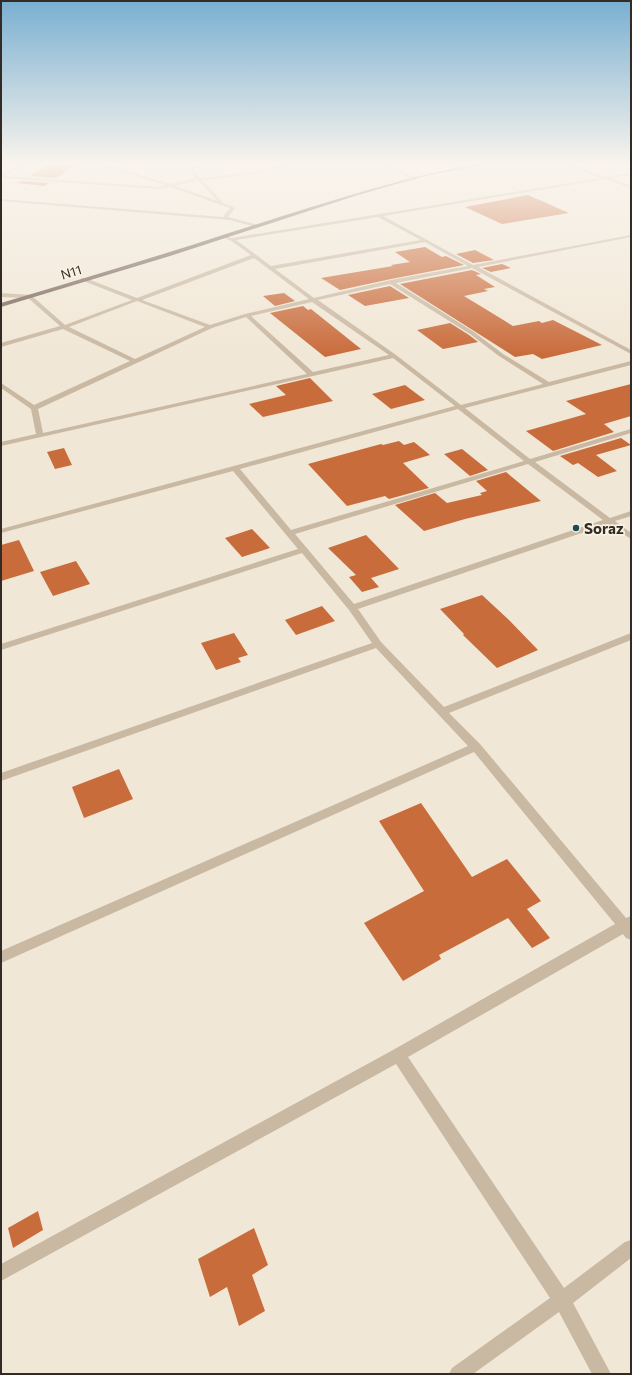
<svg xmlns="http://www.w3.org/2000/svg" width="632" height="1375" viewBox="0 0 632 1375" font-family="Commissioner,sans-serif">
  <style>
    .building { fill: #c96c3c }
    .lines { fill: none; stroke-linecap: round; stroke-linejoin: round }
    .minor { fill: #c9b8a2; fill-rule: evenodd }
    .major { fill: #766355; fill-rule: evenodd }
    .poi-dot { fill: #1a4c55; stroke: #f9f1e2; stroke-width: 1.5 }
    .labels { text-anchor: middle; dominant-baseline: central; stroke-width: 3.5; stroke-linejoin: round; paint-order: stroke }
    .far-street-label { font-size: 13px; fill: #332b25; stroke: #f9f1e2 }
    .poi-label { font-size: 15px; font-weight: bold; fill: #332b25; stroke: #f9f1e2; text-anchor: start }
  </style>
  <rect width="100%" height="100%" fill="#f1e7d6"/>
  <g class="building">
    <polygon points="54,162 76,165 56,178 30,176"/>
    <polygon points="22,181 49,183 44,186 18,183"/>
    <polygon points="528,195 569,213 502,224 465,207"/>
    <polygon points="425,247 442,257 446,256 464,265 391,279 340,290 321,278 393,266 391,265 410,262 395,252"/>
    <polygon points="475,250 494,260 473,263 456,254"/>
    <polygon points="502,264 511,268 491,272 482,268"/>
    <polygon points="472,270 481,274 476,275 495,287 484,289 488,291 464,296 505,321 513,326 539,321 542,323 553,320 602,345 542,359 533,354 515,357 400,284"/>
    <polygon points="390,286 409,298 365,306 348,295"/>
    <polygon points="284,293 295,301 275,306 263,296"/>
    <polygon points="303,306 308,310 311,309 361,349 325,357 270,313"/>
    <polygon points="450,323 469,335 478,342 443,349 417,330"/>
    <polygon points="310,378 333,401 263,417 249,404 286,395 276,386"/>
    <polygon points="631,384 631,416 604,424 614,432 553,451 526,431 586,414 566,401"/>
    <polygon points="405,385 425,400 391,409 372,394"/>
    <polygon points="621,438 631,445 596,455 617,471 598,477 578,463 573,465 560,456"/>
    <polygon points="399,441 404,445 414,442 430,455 403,463 429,488 389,499 385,496 347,506 308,464 381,444 383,445"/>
    <polygon points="64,448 72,465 55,469 47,452"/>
    <polygon points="462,449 488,470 470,476 444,454"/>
    <polygon points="506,472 541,501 465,519 424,531 395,505 435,493 447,503 482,495 480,493 487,491 476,481"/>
    <polygon points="252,529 270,548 242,557 225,538"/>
    <polygon points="366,535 399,569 371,578 379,587 362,592 349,577 356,575 328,548"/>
    <polygon points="19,540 34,571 1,581 1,545"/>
    <polygon points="76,561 90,584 53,596 40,572"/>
    <polygon points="482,595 509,620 538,650 497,668 463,635 464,634 440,609"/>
    <polygon points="322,606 335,621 296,635 285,620"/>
    <polygon points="234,633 248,655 238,658 241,662 216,670 201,643"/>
    <polygon points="119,769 133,799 84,818 72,787"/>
    <polygon points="421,803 472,877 507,859 541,901 527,909 550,938 532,948 508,918 439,955 441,959 403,981 364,923 424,891 379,821"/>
    <polygon points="38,1211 43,1230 13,1248 8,1228"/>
    <polygon points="254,1228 268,1265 252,1275 265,1311 239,1326 227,1287 210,1297 198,1259"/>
  </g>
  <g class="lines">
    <g class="minor">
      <path d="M25,162H31L4,176L159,187L166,185L103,166L58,162L103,164L171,184L196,178L188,168L207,162H214L192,169L200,178L256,172L294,162H301L256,174L202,180L223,203L235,208L228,217L258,225L256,227L230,220L1,201V199L223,217L230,208L170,187L159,189L1,178V174ZM198,180L218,201L175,186Z"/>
      <polygon points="375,162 381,162 417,178 414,179"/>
      <path d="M558,162H564L606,177L631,173V175L611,178L631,186V188L605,179L383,216L473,265L631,235V237L478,267L631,350V354L472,268L396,283L474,332L503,354L549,382L631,361V365L465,408L530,459L631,429V433L535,462L610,518L631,511V516L615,521L631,533V539L608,524L358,609L381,642L444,707L631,633V640L449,713L480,744L626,918L631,916V940L626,938L623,934L408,1057L564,1288L625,1242L631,1240V1258L573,1303L611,1374H592L559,1312L473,1374H449L452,1368L550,1298L396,1064L1,1281V1264L393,1050L615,924L474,752L1,963V951L468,746L376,648L1,781V773L372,643L349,610L302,553L1,650V644L298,549L233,471L1,533V529L455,406L393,358L1,446V442L36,434L31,409L1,388V383L34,405L130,361L63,329L1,347V343L60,326L28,298L1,297V293L31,295L65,325L132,300L81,280V278H85L137,298L251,255L230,240L226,239V237L232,238L601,178ZM378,217L421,240L271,266L236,240ZM425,242L468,266L391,280L314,298L275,269ZM254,258L309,299L245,314L210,325L142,300ZM390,284L470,334L499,356L543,384L461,405L396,355L318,300ZM137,301L205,327L135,359L69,327ZM312,302L389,355L313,372L251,316ZM246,317L307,374L43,433L38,409L212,328ZM458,409L524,461L291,530L240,469ZM528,464L603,520L354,604L295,534Z"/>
    </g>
    <path class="major" d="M486,162H496L425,176L358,195L170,256L1,307V303C78,280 156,257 232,232C316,206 399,177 486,162Z"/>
  </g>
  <linearGradient id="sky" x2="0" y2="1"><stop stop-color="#79afd1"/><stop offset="0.46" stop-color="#f9f4ed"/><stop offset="1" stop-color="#f9f4ed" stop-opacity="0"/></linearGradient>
  <rect width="632" height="355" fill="url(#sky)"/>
  <circle class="poi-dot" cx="576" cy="528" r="4"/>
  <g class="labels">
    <g class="far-street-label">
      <text transform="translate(71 272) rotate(-17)">N11</text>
    </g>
    <g class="poi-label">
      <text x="584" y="528">Soraz</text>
    </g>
  </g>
  <rect width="632" height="1375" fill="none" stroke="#332b25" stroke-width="4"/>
</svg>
